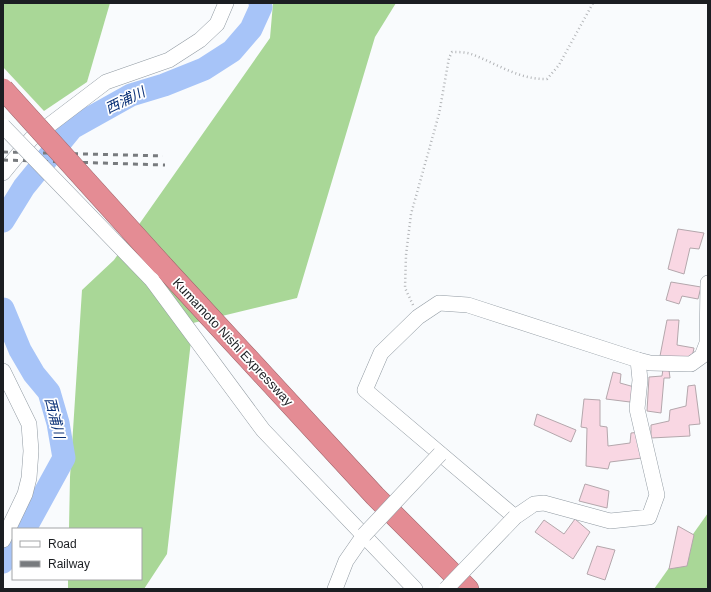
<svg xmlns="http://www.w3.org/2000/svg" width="711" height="592" viewBox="0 0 711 592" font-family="Arial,'Noto Sans JP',sans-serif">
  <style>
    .forest { fill: #a9d797 }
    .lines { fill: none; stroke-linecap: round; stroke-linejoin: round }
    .river { stroke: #a7c4f8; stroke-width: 23 }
    .building { fill: #f9d7e3; stroke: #b4a7ac }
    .minor-casing { stroke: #919aa2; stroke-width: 16 }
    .highway-casing { stroke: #9e666c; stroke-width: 22 }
    .path { stroke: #b2b4b7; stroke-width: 2.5; stroke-dasharray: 1 3; stroke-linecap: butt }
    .minor { stroke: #fff; stroke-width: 15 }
    .highway { stroke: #e48c94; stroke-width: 21 }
    .rail { stroke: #787b7e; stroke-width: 3; stroke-dasharray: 5 5; stroke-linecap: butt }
    .minor-bridge-casing { stroke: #919aa2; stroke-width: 16; stroke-linecap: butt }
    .highway-bridge-casing { stroke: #9e666c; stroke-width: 22; stroke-linecap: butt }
    .minor-bridge { stroke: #fff; stroke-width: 15 }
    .highway-bridge { stroke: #e48c94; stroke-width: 21 }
    .labels { text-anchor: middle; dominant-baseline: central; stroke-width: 3.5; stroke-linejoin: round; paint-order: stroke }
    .street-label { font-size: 13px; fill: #1b1e22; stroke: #fff }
    .water-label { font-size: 14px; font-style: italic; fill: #082f76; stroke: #fff }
  </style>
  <rect width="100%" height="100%" fill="#f9fbfd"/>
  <g class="forest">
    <polygon points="3,3 110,3 87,82 44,111 3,67"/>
    <polygon points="273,3 396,3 375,37 297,298 193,323 167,554 144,589 68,589 68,579 141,579 141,529 69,529 70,477 82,290 114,260 270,38"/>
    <polygon points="708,513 708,589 654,589"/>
  </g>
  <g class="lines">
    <g class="river">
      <polyline points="3,221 24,187 72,128 131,95 164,85 204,69 232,51 251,29 261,7 260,3"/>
      <polyline points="3,309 20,350 34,374 49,392 58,423 64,458 25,529"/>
      <polyline points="3,562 13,546"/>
    </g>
  </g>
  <g class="building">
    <polygon points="678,229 704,233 699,249 690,248 684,274 668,269"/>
    <polygon points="671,282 701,287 698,299 682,296 679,304 666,300"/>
    <polygon points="667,320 679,320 677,345 694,348 691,362 660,356"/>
    <polygon points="663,369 669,370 670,378 664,378 661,413 647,411 649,377 662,376"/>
    <polygon points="613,372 621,374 620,383 638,388 638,403 606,399"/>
    <polygon points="695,385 700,424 689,425 690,436 651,438 651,425 669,421 670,410 686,406 688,386"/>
    <polygon points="584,399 600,400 600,426 607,427 608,446 630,443 631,433 640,432 642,458 610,462 608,469 586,466 587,428 581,427"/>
    <polygon points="537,414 576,430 571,442 534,425"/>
    <polygon points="585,484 609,491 607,508 579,501"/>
    <polygon points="575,519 590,532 573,559 535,532 544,520 564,534"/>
    <polygon points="678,526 694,535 687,566 669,569"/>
    <polygon points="597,546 615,550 605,580 587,574"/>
  </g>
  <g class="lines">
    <defs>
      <g id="minor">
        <polyline points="3,173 31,139 106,82 169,60 200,40 217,24 226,3"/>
        <polyline points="152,280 263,430 415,589"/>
        <polygon points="439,303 468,305 638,360 640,380 637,409 657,495 649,517 610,521 544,503 534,504 515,517 365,390 381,353 418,317"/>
        <polyline points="638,360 650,363 691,364 702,356 707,343 708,283"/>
        <polyline points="3,371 29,424 31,451 29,478 25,494 3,540"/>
        <polyline points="335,589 346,561 364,535"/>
      </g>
      <polyline id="highway" points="162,265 375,496 468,589"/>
    </defs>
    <use href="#minor" class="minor-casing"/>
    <use href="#highway" class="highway-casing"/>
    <path class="path" d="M413,305L405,288L406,255L411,214L439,114L449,58L452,52C458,52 465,52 471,54C496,63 519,80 547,79L559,65L593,3"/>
    <use href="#minor" class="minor"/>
    <use href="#highway" class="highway"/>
    <g class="rail">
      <polyline points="3,152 163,156"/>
      <polyline points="3,160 165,165"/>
    </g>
    <defs>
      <g id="minor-bridge">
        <polyline points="3,126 152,280"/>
        <polyline points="364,535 440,454"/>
        <polyline points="446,589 515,517"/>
      </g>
      <polyline id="highway-bridge" points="3,89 162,265"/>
    </defs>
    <use href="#minor-bridge" class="minor-bridge-casing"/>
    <use href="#highway-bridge" class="highway-bridge-casing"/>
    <use href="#minor-bridge" class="minor-bridge"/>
    <use href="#highway-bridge" class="highway-bridge"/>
  </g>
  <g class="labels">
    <g class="street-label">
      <text transform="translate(233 342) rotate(47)">Kumamoto Nishi Expressway</text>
    </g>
    <g class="water-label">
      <text transform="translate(125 100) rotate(-26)">西浦川</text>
      <text transform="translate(55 418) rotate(76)">西浦川</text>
    </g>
  </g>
  <rect width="711" height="592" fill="none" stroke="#1b1e22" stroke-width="8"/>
  <rect x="12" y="528" width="130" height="52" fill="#ffffff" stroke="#a4a5a7"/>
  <rect x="20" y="541" width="20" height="6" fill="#ffffff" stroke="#a4a5a7"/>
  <text x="48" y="548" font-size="12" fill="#1b1e22">Road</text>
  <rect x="20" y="561" width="20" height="6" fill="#787b7e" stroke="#a4a5a7"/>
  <text x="48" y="568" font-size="12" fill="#1b1e22">Railway</text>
</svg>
